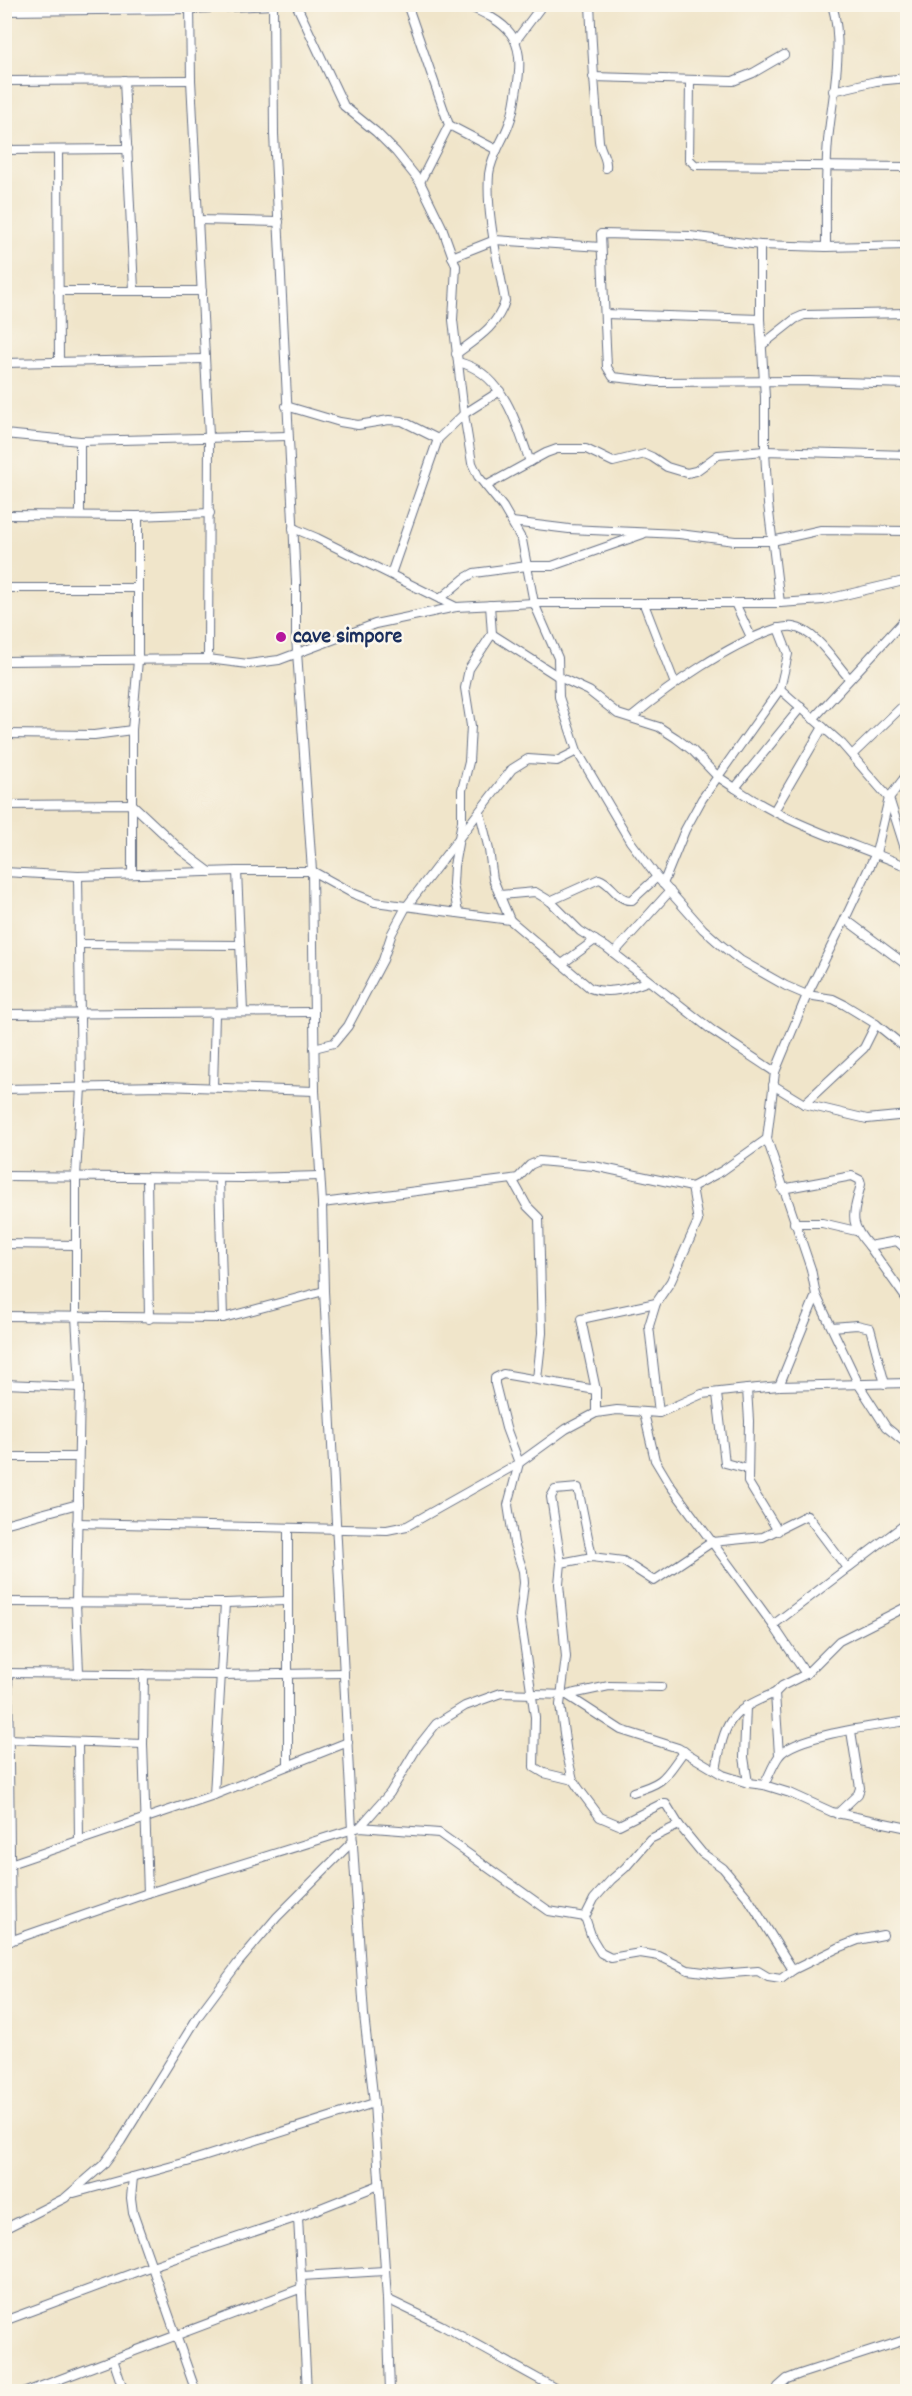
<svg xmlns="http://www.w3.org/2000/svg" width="912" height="2396" viewBox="0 0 912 2396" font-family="Dekko,sans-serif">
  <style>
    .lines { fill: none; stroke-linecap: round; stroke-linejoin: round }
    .street-casing { stroke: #666f84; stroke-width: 10 }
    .street { stroke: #fff; stroke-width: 8 }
    .poi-dot { fill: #b5179e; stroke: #fbf7ec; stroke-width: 2 }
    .labels { text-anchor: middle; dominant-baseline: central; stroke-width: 5; stroke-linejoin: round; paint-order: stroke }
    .poi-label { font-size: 22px; font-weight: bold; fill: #1b2f5e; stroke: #fbf7ec; text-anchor: start }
  </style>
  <rect width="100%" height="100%" fill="#fbf7ec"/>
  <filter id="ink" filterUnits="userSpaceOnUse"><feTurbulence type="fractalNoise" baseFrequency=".0167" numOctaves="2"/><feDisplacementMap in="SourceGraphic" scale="12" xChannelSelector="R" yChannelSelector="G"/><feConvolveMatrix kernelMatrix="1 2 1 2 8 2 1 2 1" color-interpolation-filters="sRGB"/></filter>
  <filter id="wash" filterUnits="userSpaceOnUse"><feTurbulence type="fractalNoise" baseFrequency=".008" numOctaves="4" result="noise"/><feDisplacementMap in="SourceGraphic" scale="24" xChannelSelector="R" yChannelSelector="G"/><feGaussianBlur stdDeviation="1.35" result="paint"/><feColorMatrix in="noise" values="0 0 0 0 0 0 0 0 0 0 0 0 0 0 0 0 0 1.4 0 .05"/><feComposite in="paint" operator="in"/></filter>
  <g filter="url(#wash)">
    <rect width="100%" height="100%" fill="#f0e5ca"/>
  </g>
  <g filter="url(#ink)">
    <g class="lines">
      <defs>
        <g id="street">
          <polyline points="190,4 191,80 209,436 208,659"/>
          <polyline points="273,4 274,134 296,582 296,637 312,871 315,1091 322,1203 324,1291 352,1830 364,2015 374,2103 387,2299 390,2392"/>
          <polyline points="296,4 344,106 376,132 396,152 420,182 442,227 456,266 453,320 464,414 472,463 478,476 503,507 522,540 534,603 558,658 559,697 577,751 630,841 657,877 703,929 721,945 740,960 786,986 807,995 833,999 845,1005 876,1024 908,1050"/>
          <polyline points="407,4 449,125 420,182"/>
          <path d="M590,4C592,50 595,96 599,141C600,151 608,159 606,168"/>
          <polyline points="4,11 191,9 273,5"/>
          <polyline points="516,40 543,4"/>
          <polyline points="593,77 733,81 753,73 784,55"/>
          <polyline points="124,80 134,290"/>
          <polyline points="4,81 191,80"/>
          <polyline points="690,82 689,159 695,165 908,167"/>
          <polyline points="833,91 876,81 908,78"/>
          <polyline points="449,125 497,150"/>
          <polyline points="4,150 128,149"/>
          <polyline points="58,150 59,362"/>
          <polyline points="198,220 279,222"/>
          <polyline points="760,245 690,236 601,234 607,367 613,377 658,382 809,381 908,384"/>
          <path d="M826,247C826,212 825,176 828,141C832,96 845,49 832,4"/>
          <polyline points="452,257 495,240 601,247"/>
          <polyline points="58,291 202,291"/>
          <polyline points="605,314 760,319"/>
          <polyline points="762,345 795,319 804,315 908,313"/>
          <path d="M456,354C476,339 498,326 505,301C498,260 486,216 489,174C491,156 503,141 509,124C514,112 515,100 517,88C526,36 509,23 463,4"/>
          <path d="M458,362C504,373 516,423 530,462"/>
          <polyline points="4,363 205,359"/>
          <polyline points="286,406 340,422 358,425 389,420 402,421 438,439"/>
          <polyline points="4,434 80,441 288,436"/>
          <polyline points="486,486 546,453 557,449 586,449 613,462 645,454 652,457 667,467 687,473 696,471 718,455 765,451 908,455"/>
          <polyline points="80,514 80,441"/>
          <polyline points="4,515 138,516 210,513"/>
          <polyline points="512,522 569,529 679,534 735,541 772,541 821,530 908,531"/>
          <polyline points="293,528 317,538 456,607"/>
          <polyline points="391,574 438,439 464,414 500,391"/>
          <polyline points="4,588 138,588"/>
          <polyline points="440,599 465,578 474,573 527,566 552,566 643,534"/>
          <polyline points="735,603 751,637"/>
          <polyline points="780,603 768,504 765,451 765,397 760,319 760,245 826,247 908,245"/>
          <polyline points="644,604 675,684"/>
          <path d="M778,628C782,628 788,626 793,627C817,631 834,662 849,678"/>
          <polyline points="492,634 559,677 589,691 618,714 659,727 676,738 693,751 717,776 735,788 801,707"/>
          <polyline points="4,661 208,659 248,664 279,660 375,624 456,607 534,603 780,603 823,600 908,580"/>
          <polyline points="780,689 842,744 889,798 908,858"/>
          <path d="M632,717C672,684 729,644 778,628L788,654L780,689L702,799L685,830L663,884"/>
          <polyline points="813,719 908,616"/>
          <polyline points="4,734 94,735 132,730"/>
          <polyline points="852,755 908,701"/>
          <polyline points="908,773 889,798 876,853 845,919 807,995 775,1072 767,1139 811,1269 816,1295 859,1385 886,1427 908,1445"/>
          <path d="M735,788C788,825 849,842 908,867"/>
          <polyline points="4,805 132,804 182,851 210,872"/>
          <polyline points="774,811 823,727"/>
          <polyline points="480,813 489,850 493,879 510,920"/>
          <polyline points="237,871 243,1012"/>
          <path d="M4,872L78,876L237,871H312L352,893L375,902L510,920L590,988C609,995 630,988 648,981"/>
          <polyline points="132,873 132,730 138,660 138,516"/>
          <polyline points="78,876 81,1087 76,1176 76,1316 80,1387 76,1603 79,1672"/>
          <polyline points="500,895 535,892 550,901 580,931 606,947 713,1031 775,1072"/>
          <path d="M550,901L599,879C612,883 617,901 632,900L657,877"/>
          <polyline points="458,913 453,884 454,866 462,821 462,790 469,762 471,726 465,688 469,669 492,634 490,605"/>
          <polyline points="845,919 908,966"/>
          <polyline points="79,944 240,945"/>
          <polyline points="614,953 670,891"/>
          <polyline points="562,964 595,940"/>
          <polyline points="4,1014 314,1012"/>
          <polyline points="314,1048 334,1043 348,1026 383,960 392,933 406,907 512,769 528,759 557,761 577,751"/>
          <polyline points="773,1085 804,1104 867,1119 908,1115"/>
          <polyline points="213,1087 215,1014"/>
          <polyline points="4,1089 162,1086 315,1091"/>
          <polyline points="804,1104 864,1048 876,1024"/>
          <polyline points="4,1176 243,1178 320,1176"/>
          <polyline points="147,1178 149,1319"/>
          <polyline points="219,1178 223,1318"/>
          <polyline points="512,1179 527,1206 539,1218 542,1333 537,1379"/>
          <path d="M782,1189L852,1176L860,1180L861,1184C854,1214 847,1221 869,1246L897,1241L908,1251"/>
          <polyline points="322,1203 512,1179 518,1178 530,1165 539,1161 594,1166 692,1187"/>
          <polyline points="794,1223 822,1223 856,1231"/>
          <polyline points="4,1244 76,1245"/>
          <polyline points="869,1246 908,1301"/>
          <polyline points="656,1303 649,1326 659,1413"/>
          <polyline points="4,1316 223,1318 324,1291"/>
          <polyline points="832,1327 857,1325 870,1328 885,1384"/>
          <polyline points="4,1384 80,1387"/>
          <polyline points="779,1386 816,1295"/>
          <polyline points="747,1389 749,1421 748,1482 778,1531"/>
          <polyline points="717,1394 725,1463 748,1469"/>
          <polyline points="596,1413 596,1390 581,1319 656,1303 671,1281 698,1221 692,1187 722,1171 767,1139"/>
          <polyline points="644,1413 655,1460 670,1485 773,1625 806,1674"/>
          <polyline points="4,1457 77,1457"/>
          <polyline points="77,1523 387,1530 407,1526 519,1463 506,1428 495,1384 495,1378 503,1374 596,1390"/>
          <polyline points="4,1524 78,1504"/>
          <polyline points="288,1529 288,1765"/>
          <polyline points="592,1557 623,1561 654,1581 712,1542 763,1537 807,1515 847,1568"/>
          <polyline points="561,1563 592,1557 578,1488 555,1490 551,1497 561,1563 559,1584 566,1657 560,1705 567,1754 573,1780 579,1789 600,1817 619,1825 661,1804 666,1804 679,1825 702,1853 723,1868 748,1898 793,1970"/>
          <polyline points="4,1602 225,1603 287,1601"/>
          <polyline points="773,1625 908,1522"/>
          <polyline points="4,1673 222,1675 344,1673"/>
          <polyline points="8,1673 11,1941"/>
          <polyline points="144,1674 143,1744 148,1893"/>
          <polyline points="567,1695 609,1686 661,1687"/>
          <polyline points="746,1706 744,1757 748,1783"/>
          <polyline points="8,1739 143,1744"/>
          <polyline points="78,1743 79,1840"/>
          <polyline points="779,1755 775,1693 782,1686 806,1674 839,1641 908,1606"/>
          <path d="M716,1770C725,1721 728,1712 775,1693"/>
          <polyline points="573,1780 544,1773 534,1767 535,1717 520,1616 524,1583 523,1571 514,1543 508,1505 519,1463 566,1429 596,1413 617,1410 659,1413 702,1394 747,1389 779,1386 908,1383"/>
          <path d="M764,1785C769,1776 773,1764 779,1756C794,1735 880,1725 908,1721"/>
          <path d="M633,1792C666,1782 664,1778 684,1751"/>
          <polyline points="214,1795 225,1603"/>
          <polyline points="837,1814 858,1794 860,1788 851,1731"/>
          <polyline points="679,1825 650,1839 625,1868 611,1880 594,1899 585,1917 592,1938 601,1953 611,1958 640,1953 659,1956 688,1970 719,1974 758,1971 768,1977 781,1979 793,1970 838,1948 858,1940 883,1935"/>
          <polyline points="360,1827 390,1793 417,1748 436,1724 465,1706 501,1693 567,1695 621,1730 678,1748 723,1775 748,1783 764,1785 790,1793 832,1812 908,1828"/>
          <polyline points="4,1866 214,1795 348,1742"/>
          <polyline points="4,1943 148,1893 360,1827 439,1833 549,1911 585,1917"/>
          <polyline points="133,2177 131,2198 133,2213 196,2392"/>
          <polyline points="74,2193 187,2162 374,2103"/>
          <polyline points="298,2217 307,2392"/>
          <polyline points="4,2229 65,2198 103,2165 121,2141 199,2015 238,1963 277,1917 353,1841"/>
          <polyline points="302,2276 384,2271"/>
          <polyline points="387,2299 441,2325 562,2392"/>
          <polyline points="4,2321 152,2266 298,2217 379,2185"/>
          <polyline points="113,2359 124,2392"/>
          <polyline points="26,2392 302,2288"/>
          <polyline points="778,2392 778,2387 787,2379 800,2374 908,2339"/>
        </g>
      </defs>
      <use href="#street" class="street-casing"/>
      <use href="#street" class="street"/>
    </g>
  </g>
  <circle class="poi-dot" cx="281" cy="637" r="6"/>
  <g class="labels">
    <g class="poi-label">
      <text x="293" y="637">cave simpore</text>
    </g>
  </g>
  <rect width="912" height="2396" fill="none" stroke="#fbf7ec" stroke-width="24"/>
</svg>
